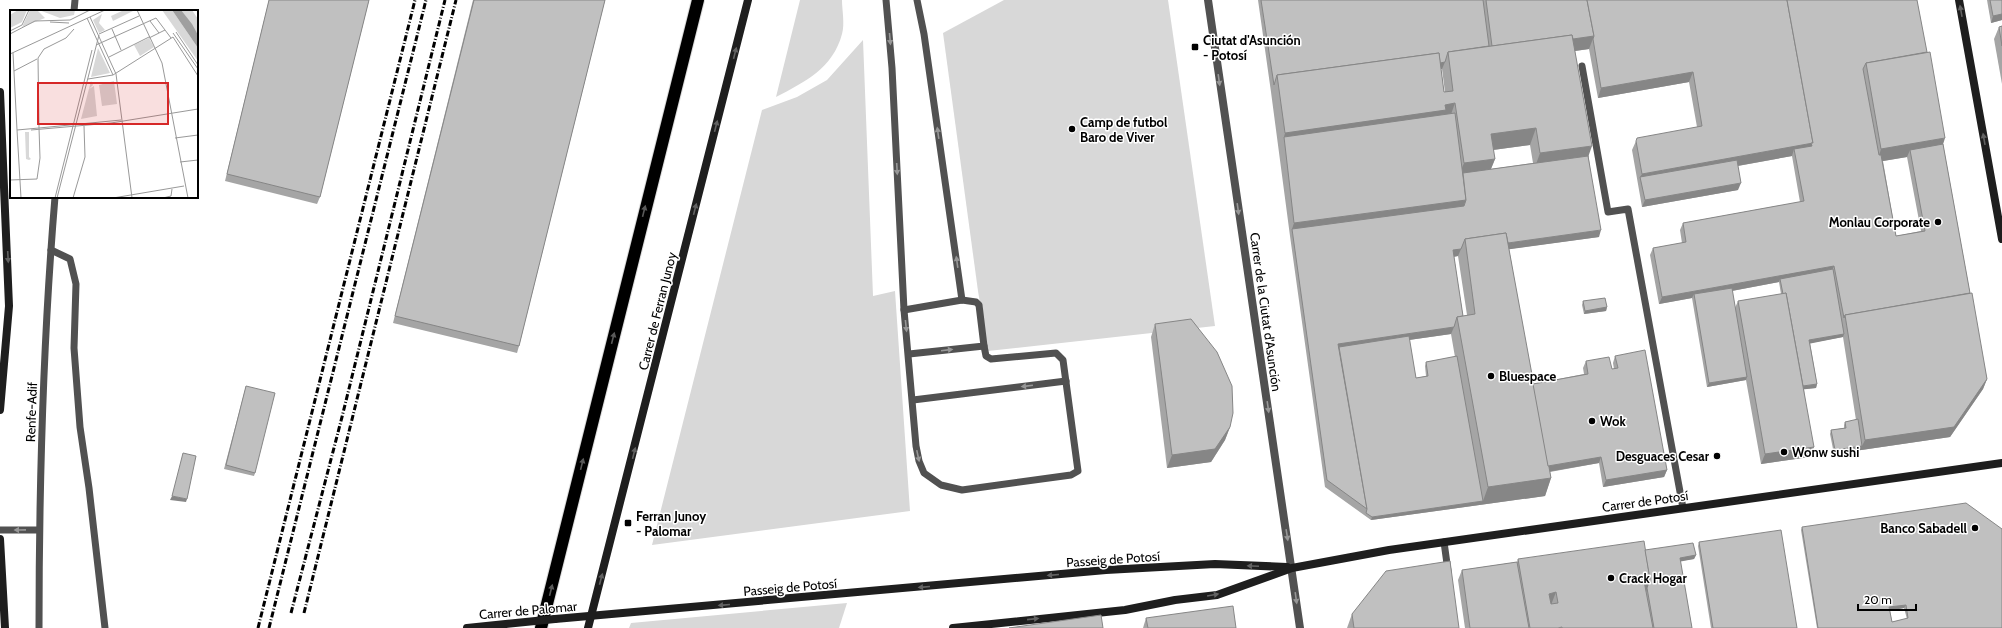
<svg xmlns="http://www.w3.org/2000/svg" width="2002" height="628" viewBox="0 0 2002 628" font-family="Cabin,sans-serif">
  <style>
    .green { fill: #d8d8d8 }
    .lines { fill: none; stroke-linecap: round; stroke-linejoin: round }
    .highway-casing { stroke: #dbdbdb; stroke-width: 14 }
    .lane { stroke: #515151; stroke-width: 7 }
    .street { stroke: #515151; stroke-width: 8 }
    .secondary { stroke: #1e1e1e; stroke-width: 8 }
    .highway { stroke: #000; stroke-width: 12 }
    .rail { stroke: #000; stroke-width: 3; stroke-dasharray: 6 2 1 2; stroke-linecap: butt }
    .secondary-bridge { stroke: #1e1e1e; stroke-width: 8 }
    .wall { fill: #a5a5a5; fill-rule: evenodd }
    .shaded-wall { fill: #868686 }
    .building { fill: #c0c0c0; stroke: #868686; fill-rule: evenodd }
    .oneway { fill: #626262 }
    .oneway2 { fill: #979797 }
    .oneway3 { fill: #595959 }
    .poi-dot { fill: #000; stroke: #fff; stroke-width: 1.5 }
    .labels { text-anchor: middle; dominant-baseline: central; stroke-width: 3; stroke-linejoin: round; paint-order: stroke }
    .poi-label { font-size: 13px; font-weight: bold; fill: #000; stroke: #fff; text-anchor: start }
    .street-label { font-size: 13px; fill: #000; stroke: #fff }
    .inset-road { fill: none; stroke: #999; stroke-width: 1 }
    .view { fill: #d62828; fill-opacity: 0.15; stroke: #d62828; stroke-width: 2 }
    .inset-edge { fill: none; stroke: #000; stroke-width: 2 }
  </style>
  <rect width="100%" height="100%" fill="#fff"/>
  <g class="green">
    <path d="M800,0H842C842,10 845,24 842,34C833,68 805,82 776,97Z"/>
    <polygon points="1004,0 1168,0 1215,326 988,351 978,291 943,33"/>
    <polygon points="863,40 873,296 895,291 910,511 652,545 762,110 797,97 827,80"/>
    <polygon points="847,603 839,628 629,628 631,623"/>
  </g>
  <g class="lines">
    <defs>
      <polyline id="highway" points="541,628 698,0"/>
    </defs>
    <use href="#highway" class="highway-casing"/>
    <g class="lane">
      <polyline points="886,0 892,68 904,310 916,446 919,461 924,473 941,485 962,490 1071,475 1078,471 1063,360 1056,353 991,359 986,356 984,346"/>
      <polyline points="917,0 924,34 962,300"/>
      <polyline points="74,11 75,0"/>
      <polyline points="1582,66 1608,212 1628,209 1683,508"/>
      <polyline points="51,250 70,259 76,284 74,348 80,427 89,488 105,628"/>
      <polyline points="904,310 962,300 976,302 979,305 984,346 909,354"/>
      <polyline points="913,400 1066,381"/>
      <polyline points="0,530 39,530"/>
      <polyline points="1444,542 1448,571"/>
      <path d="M39,628C39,484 43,341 55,197"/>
    </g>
    <polyline class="street" points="1208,0 1300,628"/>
    <g class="secondary">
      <polyline points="1959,0 2002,239"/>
      <polyline points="0,92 9,306 0,410"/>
      <polyline points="0,539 5,628"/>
      <polyline points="555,619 1106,570 1215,564 1287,567"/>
      <polyline points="588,628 748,0"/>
      <polyline points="953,628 1125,610 1175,600 1217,595 1292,568 1389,550 2002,463"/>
    </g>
    <use href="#highway" class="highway"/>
    <g class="rail">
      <polyline points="291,613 342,417 445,0"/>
      <polyline points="304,613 456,0"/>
      <polyline points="258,628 415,0"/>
      <polyline points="269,628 426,0"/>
    </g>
    <polyline class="secondary-bridge" points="467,628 555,619"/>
  </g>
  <g class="wall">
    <polygon points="269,0 369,0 320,197 317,204 225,181"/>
    <polygon points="473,0 605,0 519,346 517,353 393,323"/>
    <path d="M1258,0H1917L1970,293L1987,379L1983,389L1950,437L1834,454L1830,434L1831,430L1844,428V425L1845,422L1856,420L1843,337L1810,343L1817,384L1816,388L1804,389L1810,457L1761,464L1746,380L1707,387L1692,298L1659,304L1650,255L1653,248L1682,243L1680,230L1683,223L1800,202L1792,156L1738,166V190L1642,207L1632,150L1636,141L1697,127L1689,82L1598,98L1589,49L1575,51L1599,237L1509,249L1533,384L1584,374L1583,368L1586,361L1612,369H1614L1613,363L1615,356L1667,470L1664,477L1603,487L1599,463L1550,472L1551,478L1545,496L1371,520L1325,487L1290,236L1271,92ZM1441,69H1442L1445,92H1444ZM1530,145L1533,163L1491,169L1495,159L1493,150ZM1907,157L1921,231L1896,236L1883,161ZM1458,256L1467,315L1463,316L1454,257ZM1779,282L1781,294L1738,301L1735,308L1732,291ZM1451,334L1455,357L1426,362L1425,366L1426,376L1416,378L1409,340Z"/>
    <polygon points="1987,0 2002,0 2002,20 1991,23"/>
    <polygon points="2002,26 2002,84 1994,39 1999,27"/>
    <polygon points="1583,301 1607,307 1606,311 1584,314 1582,305"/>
    <polygon points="1155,324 1230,427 1225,440 1211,462 1167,468 1151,337"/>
    <polygon points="246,386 255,473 254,476 224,469"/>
    <path d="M1802,527L2002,628H1817L1801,530ZM1904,608L1907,619L1892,622L1890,611Z"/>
    <polygon points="1699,542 1797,628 1711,628 1698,546"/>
    <polygon points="1645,550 1696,555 1694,559 1680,561 1692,628 1465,628 1458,580 1462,570 1517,562 1518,559"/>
    <polygon points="1352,614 1459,628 1347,628"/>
    <polygon points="1146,618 1236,628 1143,628"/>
  </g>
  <g class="shaded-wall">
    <polygon points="2002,14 2002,20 1991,23 1993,16"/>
    <polygon points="1594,36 1589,49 1450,68 1493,50"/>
    <polygon points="1445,62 1442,69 1280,90"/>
    <polygon points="1693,72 1689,82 1598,98 1601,88"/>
    <polygon points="1455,103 1449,120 1284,137 1285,133"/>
    <polygon points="1536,128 1530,145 1485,151 1491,134"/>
    <polygon points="1945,138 1941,151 1910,150 1907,157 1877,162 1881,149"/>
    <polygon points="1813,143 1809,153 1794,149 1792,156 1642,183 1640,177 1642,174"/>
    <polygon points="1592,146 1586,163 1534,170 1540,153"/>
    <polygon points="1495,159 1488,176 1460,173 1464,163"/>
    <polygon points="1741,183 1738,190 1642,207 1645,200"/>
    <polygon points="1466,200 1461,213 1292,229 1294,223"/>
    <polygon points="1601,230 1599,237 1467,255 1466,249"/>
    <polygon points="1461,249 1458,256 1451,257 1453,250"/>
    <polygon points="1834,266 1831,273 1780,279 1779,282 1694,298 1694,294 1692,298 1659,304 1662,297"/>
    <polygon points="1607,307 1606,311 1584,314 1585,311"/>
    <polygon points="1454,327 1451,334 1338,350 1338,344"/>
    <polygon points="1844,334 1843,337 1808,344 1809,340"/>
    <polygon points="1747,377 1746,380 1707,387 1709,383"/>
    <polygon points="1987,379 1983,389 1950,437 1834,454 1835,450 1862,446 1865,440"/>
    <polygon points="1817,384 1816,388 1798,390 1800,387"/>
    <polygon points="1230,427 1225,440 1211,462 1167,468 1172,455"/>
    <polygon points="1814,447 1810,457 1761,464 1765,454"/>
    <polygon points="1601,457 1599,463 1541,473 1543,467"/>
    <polygon points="1667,470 1664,477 1603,487 1606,480"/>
    <polygon points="1551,478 1545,496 1371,520 1372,517 1483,501 1488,487"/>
    <polygon points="172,496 187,499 186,502 170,500"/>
    <polygon points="1696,555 1694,559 1678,562 1680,558"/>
    <polygon points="1650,579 1646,592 1644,581"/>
    <polygon points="1556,592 1551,605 1549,594"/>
    <polygon points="1906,605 1904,608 1888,611 1889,607"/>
  </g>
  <g class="building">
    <polygon points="269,0 369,0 320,197 227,174"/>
    <polygon points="474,0 605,0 519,346 395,316"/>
    <polygon points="1261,0 1483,0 1489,46 1448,52 1445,62 1440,63 1439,53 1277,75 1274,85"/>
    <polygon points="1486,0 1587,0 1594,36 1573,39 1572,35 1492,46"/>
    <polygon points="1587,0 1787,0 1813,143 1642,174 1636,141 1637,138 1702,126 1693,72 1601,88 1593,39 1594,36"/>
    <polygon points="1787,0 1917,0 1927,52 1866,63 1863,69 1879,155 1881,155 1896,236 1925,231 1910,150 1943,144 1970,293 1845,315 1844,318 1834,266 1662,297 1653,248 1686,242 1683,223 1804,201 1794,149 1812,146 1811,143 1813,143"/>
    <polygon points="1990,0 2002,0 2002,14 1993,16"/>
    <polygon points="2002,26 2002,46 1999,27"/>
    <polygon points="1572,35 1592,146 1540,153 1536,128 1491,134 1495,159 1464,163 1455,103 1445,105 1446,110 1285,133 1277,75 1439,53 1444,92 1453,91 1448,52"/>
    <polygon points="1930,52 1945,138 1881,149 1866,63"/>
    <polygon points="1455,113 1466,200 1294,223 1284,137"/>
    <polygon points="1588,156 1601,230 1508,243 1506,233 1465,239 1461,249 1453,250 1463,316 1457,317 1454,327 1338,344 1367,509 1327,480 1292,229 1464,206 1466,200 1463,173"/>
    <polygon points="1737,160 1741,183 1645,200 1640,177"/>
    <polygon points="1506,233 1551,478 1488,487 1457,317 1475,314 1465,239"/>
    <polygon points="1833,269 1844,334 1809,340 1817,384 1803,386 1786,293 1783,294 1780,279"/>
    <polygon points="1732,288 1747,377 1709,383 1694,294"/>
    <polygon points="1786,293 1814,447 1765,454 1738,301"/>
    <polygon points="1972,293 1987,379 1954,427 1865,440 1845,315"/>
    <polygon points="1605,298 1607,307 1585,311 1583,301"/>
    <polygon points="1191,319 1217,352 1232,386 1233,413 1230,427 1215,449 1172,455 1155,324"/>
    <polygon points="1409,336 1416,378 1428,376 1426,362 1457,356 1483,501 1372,517 1366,513 1367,509 1339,347"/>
    <polygon points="1645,350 1667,470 1606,480 1601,457 1548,466 1533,384 1588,374 1586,361 1609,357 1612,369 1618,368 1615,356"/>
    <polygon points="246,386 275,393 255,473 226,465"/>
    <polygon points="1858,419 1862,446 1835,450 1831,430 1846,428 1845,422"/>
    <polygon points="183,453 196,456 187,499 172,496"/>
    <path d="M1966,503L2002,529V628H1818L1802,527ZM1906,605L1908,618L1892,622L1889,607Z"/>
    <polygon points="1781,530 1797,628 1713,628 1699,542"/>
    <path d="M1644,541L1650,579L1644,581L1653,628H1562V627L1558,628H1530L1518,559ZM1556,592L1558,603L1551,604L1549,594Z"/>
    <polygon points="1693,543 1696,555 1680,558 1692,628 1654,628 1647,588 1650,579 1645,550"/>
    <polygon points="1450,561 1459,628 1354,628 1352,614 1386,571"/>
    <polygon points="1517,562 1529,628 1470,628 1462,570"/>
    <polygon points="1233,606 1236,628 1148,628 1146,618"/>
    <polygon points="1101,615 1103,628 1009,628"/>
  </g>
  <defs><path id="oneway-solid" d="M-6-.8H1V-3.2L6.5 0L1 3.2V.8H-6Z"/></defs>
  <g class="oneway">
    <use href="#oneway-solid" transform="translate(1961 11) rotate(-100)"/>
    <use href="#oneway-solid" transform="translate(735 53) rotate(-76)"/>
    <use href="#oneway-solid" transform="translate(716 126) rotate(-76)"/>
    <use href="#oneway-solid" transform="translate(1984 139) rotate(-100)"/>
    <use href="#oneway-solid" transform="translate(695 209) rotate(-76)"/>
    <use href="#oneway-solid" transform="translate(8 257) rotate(87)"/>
    <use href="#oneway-solid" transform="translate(634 453) rotate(-76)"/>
    <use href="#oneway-solid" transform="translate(1253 566) rotate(-177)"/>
    <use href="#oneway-solid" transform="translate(1053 575) rotate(175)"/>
    <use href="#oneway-solid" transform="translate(601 579) rotate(-75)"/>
    <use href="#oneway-solid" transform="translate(924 587) rotate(175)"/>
    <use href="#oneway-solid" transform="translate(1213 595) rotate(-10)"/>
    <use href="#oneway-solid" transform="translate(724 605) rotate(175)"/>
    <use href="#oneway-solid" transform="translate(1033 619) rotate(-6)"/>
  </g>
  <g class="oneway2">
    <use href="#oneway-solid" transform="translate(890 39) rotate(85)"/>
    <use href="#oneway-solid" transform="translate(1219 80) rotate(82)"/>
    <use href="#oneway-solid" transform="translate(938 133) rotate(-98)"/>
    <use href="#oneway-solid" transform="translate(897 169) rotate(87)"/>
    <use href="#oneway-solid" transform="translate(1238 209) rotate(82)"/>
    <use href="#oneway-solid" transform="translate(957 262) rotate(-98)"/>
    <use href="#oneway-solid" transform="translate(906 326) rotate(84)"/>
    <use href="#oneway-solid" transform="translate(947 350) rotate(-7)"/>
    <use href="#oneway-solid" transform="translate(1027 386) rotate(173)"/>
    <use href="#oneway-solid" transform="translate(1268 407) rotate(82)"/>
    <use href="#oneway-solid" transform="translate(918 456) rotate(78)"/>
    <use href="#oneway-solid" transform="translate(20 530) rotate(179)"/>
    <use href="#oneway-solid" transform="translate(1287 535) rotate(81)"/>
    <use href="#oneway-solid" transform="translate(1296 598) rotate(82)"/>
  </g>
  <g class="oneway3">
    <use href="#oneway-solid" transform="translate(644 211) rotate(-76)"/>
    <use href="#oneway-solid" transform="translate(613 338) rotate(-76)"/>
    <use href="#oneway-solid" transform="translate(582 464) rotate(-76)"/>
    <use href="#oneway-solid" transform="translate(551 590) rotate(-76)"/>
  </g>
  <g class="poi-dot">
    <rect x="1191" y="43" width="8" height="8" rx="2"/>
    <circle cx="1072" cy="129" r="4"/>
    <circle cx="1938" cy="222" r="4"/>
    <circle cx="1491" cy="376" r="4"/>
    <circle cx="1592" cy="421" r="4"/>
    <circle cx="1784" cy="452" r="4"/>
    <circle cx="1717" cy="456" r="4"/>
    <rect x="624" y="519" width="8" height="8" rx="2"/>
    <circle cx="1975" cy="528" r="4"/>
    <circle cx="1611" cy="578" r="4"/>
  </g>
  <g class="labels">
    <g class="poi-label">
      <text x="1203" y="40">Ciutat d'Asunción<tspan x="1203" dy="15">- Potosí</tspan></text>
      <text x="1080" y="122">Camp de futbol<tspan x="1080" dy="15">Baro de Viver</tspan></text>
      <text x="1930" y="222" text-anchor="end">Monlau Corporate</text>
      <text x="1499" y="376">Bluespace</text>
      <text x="1600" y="421">Wok</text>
      <text x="1792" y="452">Wonw sushi</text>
      <text x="1709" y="456" text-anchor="end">Desguaces Cesar</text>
      <text x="636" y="516">Ferran Junoy<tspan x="636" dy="15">- Palomar</tspan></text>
      <text x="1967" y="528" text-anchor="end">Banco Sabadell</text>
      <text x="1619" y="578">Crack Hogar</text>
    </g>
    <g class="street-label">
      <text transform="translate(657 311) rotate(-76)">Carrer de Ferran Junoy</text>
      <text transform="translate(1266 312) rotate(82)">Carrer de la Ciutat d'Asunción</text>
      <text transform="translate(31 412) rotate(-88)">Renfe-Adif</text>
      <text transform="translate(1645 501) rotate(-8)">Carrer de Potosí</text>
      <text transform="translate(1113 559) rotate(-4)">Passeig de Potosí</text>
      <text transform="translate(790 587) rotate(-5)">Passeig de Potosí</text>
      <text transform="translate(528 610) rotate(-5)">Carrer de Palomar</text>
    </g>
  </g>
  <g transform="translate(10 10)">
    <rect width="188" height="188" fill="#fff"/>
    <path d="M8,0H17L12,12L0,18V5ZM20,0H27L35,8L12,17ZM29,0H65L64,5L50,8ZM114,0H125L103,11L101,6ZM152,0H162L188,38V51ZM171,0H182L188,9V25ZM92,4L89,13L95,20L89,23L83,10ZM139,28L144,37L130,46L124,35ZM88,38L100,63L81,67ZM81,71L83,75L79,79L84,76L87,106L71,109ZM104,71L107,94L92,96L89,75ZM15,122H19V147L21,149L19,150L16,149Z" fill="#d8d8d8"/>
    <path d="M162,0H171L182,14L188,25V38Z" fill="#9f9f9f"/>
    <path class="inset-road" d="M127,0L152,53L178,188M80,7L106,64L122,188M77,8L103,65M140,11L149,23M40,12L59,13M102,19L111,40M0,21L12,15L19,0M166,22L188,55M163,23L188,59M0,24L25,11L60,10L80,0M89,24L129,6M56,28L64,19M139,28L155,20M86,35L146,8L161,28M3,43L7,120M0,44L95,0M99,47L139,27M4,61L27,49M78,69L103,65L163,27L188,66M21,120L101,113L188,99M165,128L188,125M170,152L188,150M0,170L27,169L30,148L29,118L111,110M11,188L7,120L29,118L28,48L34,39L56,28M45,188L82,40M47,188L89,25M63,188L75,147L74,116M103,188L174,176M153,188L161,186L162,179"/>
    <path class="view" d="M28,73H158V114H28Z"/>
    <rect width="188" height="188" class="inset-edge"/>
  </g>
  <path d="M1858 604v6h58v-6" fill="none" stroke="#000000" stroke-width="2"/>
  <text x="1864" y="604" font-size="12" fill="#000000" stroke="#ffffff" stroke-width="3" paint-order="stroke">20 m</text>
</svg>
